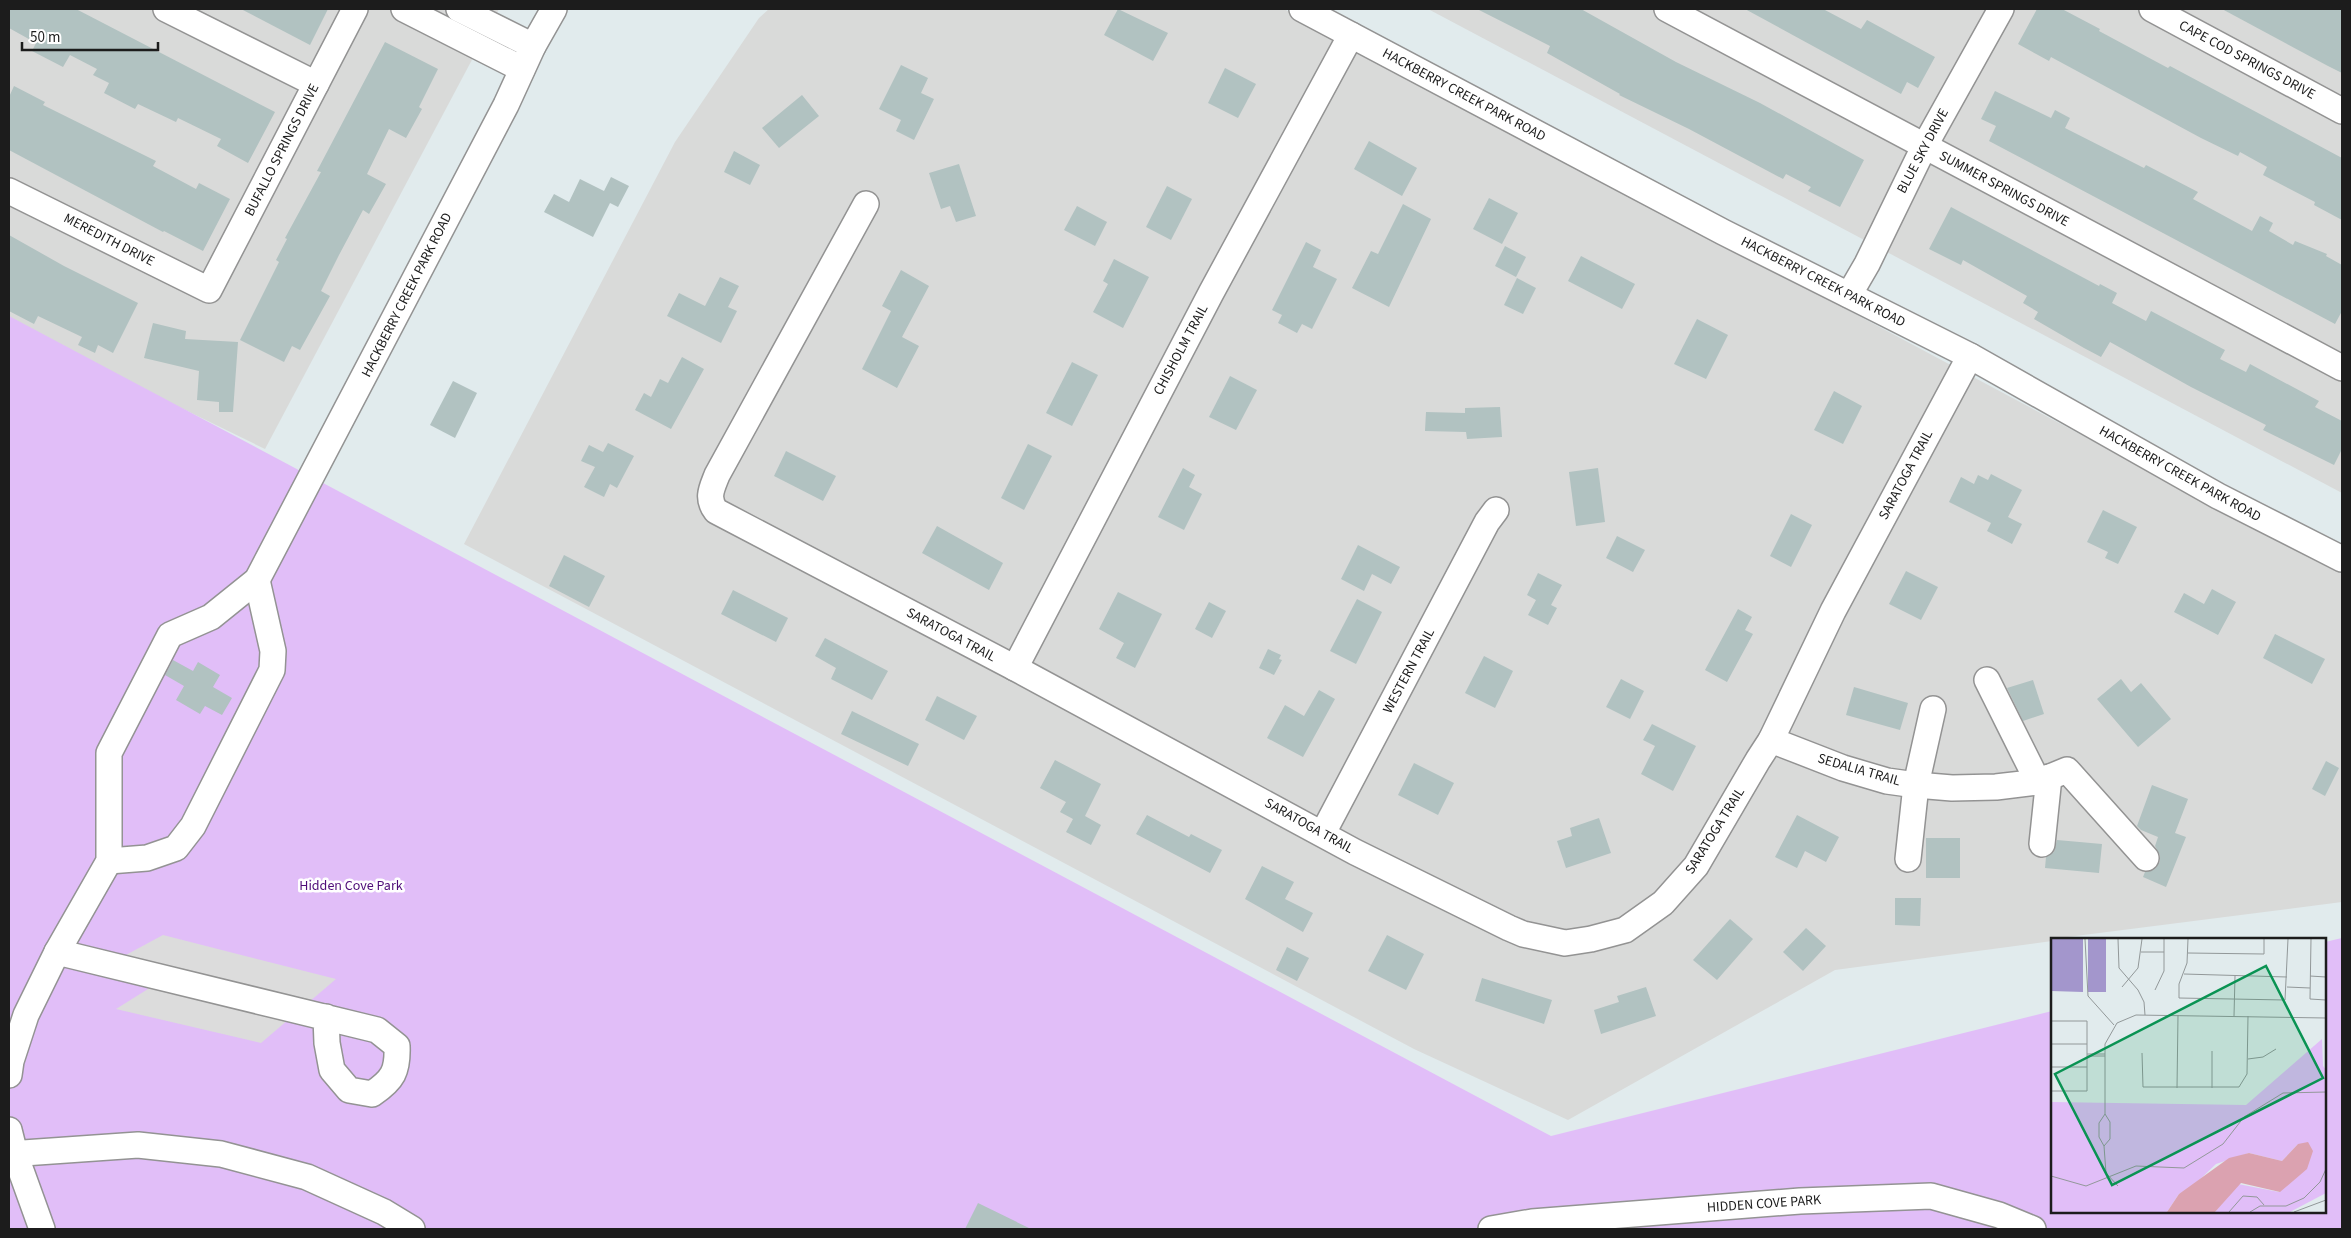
<svg xmlns="http://www.w3.org/2000/svg" width="2351" height="1238" viewBox="0 0 2351 1238" font-family="'Source Sans 3',sans-serif">
  <style>
    .residential { fill: #d9dad9 }
    .park { fill: #e1bef8 }
    .parking { fill: #dcdcdc }
    .building { fill: #b1c2c1 }
    .lines { fill: none; stroke-linecap: round; stroke-linejoin: round }
    .minor-casing { stroke: #939393; stroke-width: 28 }
    .minor { stroke: #fff; stroke-width: 25 }
    .labels { text-anchor: middle; dominant-baseline: central; stroke-width: 5; stroke-linejoin: round; paint-order: stroke }
    .street-label { font-size: 14px; fill: #1c1c1c; stroke: #fff }
    .park-label { font-size: 14px; fill: #4e0c78; stroke: #fff }
    .inset-road { fill: none; stroke: #929899; stroke-width: 1 }
    .view { fill: #0a9353; fill-opacity: 0.15; stroke: #0a9353; stroke-width: 2.5 }
    .inset-edge { fill: none; stroke: #1c1c1c; stroke-width: 2.5 }
  </style>
  <rect width="100%" height="100%" fill="#e1ebed"/>
  <g class="residential">
    <polygon points="9,9 499,9 265,449 9,324"/>
    <polygon points="769,9 1284,9 2342,574 2342,902 2052,939 2052,941 1835,970 1568,1120 1414,1049 464,544 675,142 759,18"/>
    <polygon points="1428,9 2342,9 2342,493"/>
  </g>
  <polygon class="park" points="9,316 1551,1136 2052,1011 2052,1212 2325,1212 2325,942 2342,938 2342,1229 9,1229"/>
  <polygon class="parking" points="163,935 336,979 261,1043 116,1009 148,989 124,956"/>
  <g class="building">
    <polygon points="9,9 76,9 275,112 248,163 217,146 221,139 178,118 176,122 138,104 135,109 104,93 109,83 93,75 97,69 70,55 63,67 32,51 36,43 9,28"/>
    <polygon points="241,9 328,9 310,45"/>
    <polygon points="1118,9 1168,33 1153,61 1104,35"/>
    <polygon points="1477,9 1581,9 1676,62 1760,103 1864,160 1840,207 1808,191 1811,187 1786,174 1783,179 1689,129 1619,95 1620,94 1547,53 1550,46"/>
    <polygon points="1745,9 1823,9 1861,29 1867,20 1935,57 1918,88 1907,82 1901,94"/>
    <polygon points="2037,9 2062,9 2100,29 2099,31 2168,68 2170,66 2342,158 2342,220 2314,205 2315,202 2263,175 2267,167 2240,152 2238,156 2201,138 2051,57 2049,61 2018,44"/>
    <polygon points="2222,9 2342,9 2342,73 2328,66"/>
    <polygon points="385,42 438,69 419,107 422,109 406,138 389,129 367,174 386,184 369,214 363,210 339,255 321,291 330,296 300,350 292,346 284,362 240,340 279,262 276,260 287,239 285,238 321,172 317,171"/>
    <polygon points="901,65 928,78 921,93 934,99 914,140 896,131 901,120 879,109"/>
    <polygon points="1225,68 1256,84 1238,118 1208,103"/>
    <polygon points="14,86 45,102 43,105 156,161 153,166 196,189 199,183 230,199 203,251 164,231 163,232 9,150 9,97"/>
    <polygon points="1995,91 2051,118 2055,110 2070,118 2065,128 2144,168 2146,165 2198,192 2193,199 2252,231 2260,216 2273,223 2269,231 2293,245 2295,241 2327,254 2326,256 2342,265 2342,311 2335,324 1989,141 1996,126 1981,119"/>
    <polygon points="802,95 819,116 779,148 762,128"/>
    <polygon points="1369,141 1417,168 1402,196 1354,169"/>
    <polygon points="734,151 760,165 750,185 724,172"/>
    <polygon points="959,164 976,216 956,222 950,206 941,209 929,173"/>
    <polygon points="611,177 629,186 618,207 610,203 593,237 544,212 554,194 569,202 580,179 604,191"/>
    <polygon points="1167,186 1192,199 1171,240 1146,227"/>
    <polygon points="1489,198 1518,213 1502,244 1473,229"/>
    <polygon points="1403,204 1431,219 1389,307 1352,288 1371,251 1378,254"/>
    <polygon points="1077,206 1107,222 1095,246 1064,230"/>
    <polygon points="1951,207 2099,286 2100,284 2117,293 2112,303 2146,321 2151,311 2225,350 2220,359 2246,372 2250,364 2319,401 2315,407 2342,421 2342,449 2334,465 2263,430 2266,425 2191,387 2110,342 2101,357 2084,348 2034,319 2038,312 2023,303 2027,296 1963,260 1961,265 1929,249"/>
    <polygon points="9,235 64,266 138,303 113,353 98,345 95,353 78,345 82,337 38,316 34,324 9,311"/>
    <polygon points="1306,242 1321,250 1313,267 1337,279 1312,329 1302,324 1297,333 1278,323 1282,315 1272,310"/>
    <polygon points="1505,246 1526,257 1516,277 1495,266"/>
    <polygon points="1581,256 1635,284 1622,309 1568,281"/>
    <polygon points="1114,259 1149,277 1123,328 1093,312 1108,284 1103,281"/>
    <polygon points="901,270 929,286 902,337 919,346 897,388 862,369 891,311 882,306"/>
    <polygon points="720,277 739,286 728,307 737,311 721,343 667,316 679,293 705,306"/>
    <polygon points="1517,278 1536,288 1523,314 1504,305"/>
    <polygon points="1697,319 1728,335 1706,379 1674,364"/>
    <polygon points="153,323 186,331 185,339 238,342 233,412 219,412 219,402 197,400 199,371 144,358"/>
    <polygon points="682,357 704,369 671,429 635,410 644,393 651,397 660,379 668,383"/>
    <polygon points="1072,362 1098,375 1072,426 1046,413"/>
    <polygon points="1230,376 1257,390 1236,430 1209,417"/>
    <polygon points="453,381 477,393 455,438 430,425"/>
    <polygon points="1834,391 1862,406 1843,444 1814,430"/>
    <polygon points="1500,407 1502,437 1467,439 1466,432 1425,431 1426,412 1465,413 1465,408"/>
    <polygon points="608,443 634,456 617,488 610,484 604,497 584,487 595,467 581,461 589,445 603,452"/>
    <polygon points="1028,444 1052,456 1024,510 1001,498"/>
    <polygon points="786,451 836,476 823,501 774,476"/>
    <polygon points="1183,468 1195,475 1189,487 1202,494 1184,530 1158,517"/>
    <polygon points="1598,468 1605,522 1576,526 1569,472"/>
    <polygon points="1991,474 2022,490 2008,517 2022,524 2012,544 1987,531 1991,523 1949,502 1961,477 1974,484 1978,475 1988,480"/>
    <polygon points="2103,510 2137,527 2118,564 2105,558 2108,552 2087,542"/>
    <polygon points="1791,514 1812,525 1791,567 1770,556"/>
    <polygon points="937,526 1003,563 989,590 922,553"/>
    <polygon points="1617,536 1645,550 1633,572 1606,558"/>
    <polygon points="1358,545 1400,567 1391,584 1372,574 1364,591 1341,579"/>
    <polygon points="564,555 605,576 589,607 549,586"/>
    <polygon points="1906,571 1938,587 1921,620 1889,604"/>
    <polygon points="1538,573 1562,585 1551,605 1557,608 1548,625 1528,615 1536,600 1527,595"/>
    <polygon points="2212,589 2236,602 2218,635 2174,612 2184,593 2204,604"/>
    <polygon points="733,590 788,618 776,642 721,614"/>
    <polygon points="1118,592 1162,614 1135,668 1116,658 1124,643 1099,629"/>
    <polygon points="1357,599 1382,612 1356,664 1330,651"/>
    <polygon points="1209,602 1226,611 1212,638 1195,629"/>
    <polygon points="1738,609 1752,617 1745,630 1753,634 1727,682 1705,670"/>
    <polygon points="2275,634 2325,659 2312,684 2263,658"/>
    <polygon points="825,638 888,671 872,700 831,679 836,668 815,656"/>
    <polygon points="1268,649 1281,655 1279,659 1282,660 1274,675 1259,668"/>
    <polygon points="1484,656 1513,671 1495,708 1465,693"/>
    <polygon points="173,660 193,671 198,662 220,675 213,687 232,698 222,715 205,706 200,714 176,700 184,686 165,675"/>
    <polygon points="1621,679 1644,691 1630,719 1606,707"/>
    <polygon points="2121,679 2131,692 2141,683 2171,719 2138,747 2097,699"/>
    <polygon points="2033,680 2044,714 2023,721 2007,688"/>
    <polygon points="1854,687 1908,703 1900,730 1846,715"/>
    <polygon points="1319,690 1335,699 1303,757 1267,738 1285,705 1304,716"/>
    <polygon points="937,696 977,716 964,740 925,720"/>
    <polygon points="852,711 919,744 908,766 841,734"/>
    <polygon points="1652,724 1696,746 1673,791 1641,774 1655,746 1643,740"/>
    <polygon points="1055,760 1101,784 1085,816 1101,825 1091,845 1066,832 1073,819 1060,812 1066,802 1040,788"/>
    <polygon points="2326,761 2339,768 2325,796 2312,789"/>
    <polygon points="1414,763 1454,783 1438,815 1398,795"/>
    <polygon points="2152,785 2188,799 2175,833 2186,837 2166,887 2143,877 2145,872 2155,869 2160,862 2160,855 2155,846 2158,837 2141,830 2137,826"/>
    <polygon points="1147,815 1189,837 1191,834 1222,850 1210,873 1136,834"/>
    <polygon points="1797,815 1839,837 1826,862 1805,851 1797,868 1775,857"/>
    <polygon points="1599,818 1611,853 1566,868 1557,841 1572,836 1570,828"/>
    <rect x="1926" y="838" width="34" height="40"/>
    <polygon points="2057,840 2102,844 2099,873 2045,868 2046,857 2054,852"/>
    <polygon points="1262,866 1294,882 1285,899 1313,913 1303,932 1245,899"/>
    <polygon points="1895,898 1921,898 1920,926 1895,925"/>
    <polygon points="1730,919 1753,939 1717,980 1693,960"/>
    <polygon points="1806,928 1826,946 1803,971 1783,952"/>
    <polygon points="1387,935 1424,954 1406,990 1368,971"/>
    <polygon points="1287,947 1309,958 1297,981 1276,970"/>
    <polygon points="1482,978 1552,1000 1544,1024 1475,1001"/>
    <polygon points="1646,987 1656,1016 1601,1034 1594,1010 1619,1002 1617,996"/>
    <polygon points="978,1203 1031,1229 965,1229"/>
  </g>
  <g class="lines">
    <defs>
      <g id="minor">
        <polyline points="166,9 316,84"/>
        <polyline points="404,9 522,69"/>
        <polyline points="459,9 533,46"/>
        <polyline points="1302,9 1723,232 1970,356 2218,496 2342,559"/>
        <polyline points="1667,9 2342,368"/>
        <polyline points="2152,9 2342,111"/>
        <polyline points="9,191 209,290 355,9"/>
        <path d="M866,204L717,475C712,488 706,498 716,511L1015,668L1355,852L1509,928L1523,934L1565,943L1591,939L1625,930L1663,903L1696,866L1758,760L1771,740L1833,611L1970,356"/>
        <polyline points="1849,295 1867,264 1924,147 2001,9"/>
        <polyline points="1015,668 1211,293 1351,35"/>
        <polyline points="1987,680 2038,782"/>
        <polyline points="1771,740 1843,768 1887,781 1916,785 1952,788 1996,787 2038,782 2067,770 2146,858"/>
        <polyline points="1323,833 1487,522 1496,510"/>
        <polyline points="2042,844 2049,777"/>
        <polyline points="1908,859 1916,785 1933,709"/>
        <polyline points="109,861 147,858 176,848 193,826 272,670 273,651 257,580"/>
        <path d="M57,952L377,1030L397,1046C398,1071 393,1080 372,1094L349,1090L332,1070L327,1043L326,1017"/>
        <polyline points="9,1075 11,1061 26,1015 57,952 109,861 109,753 170,635 211,617 257,580 506,105 533,46 554,9"/>
        <polyline points="9,1130 15,1154 42,1229"/>
        <polyline points="9,1154 138,1145 221,1154 307,1177 384,1212 412,1229"/>
        <polyline points="1491,1229 1532,1222 1800,1201 1931,1196 1999,1215 2033,1229"/>
      </g>
    </defs>
    <use href="#minor" class="minor-casing"/>
    <use href="#minor" class="minor"/>
  </g>
  <g class="labels">
    <g class="street-label">
      <text transform="translate(2247 60) rotate(28)">CAPE COD SPRINGS DRIVE</text>
      <text transform="translate(1464 95) rotate(28)">HACKBERRY CREEK PARK ROAD</text>
      <text transform="translate(282 150) rotate(-63)">BUFALLO SPRINGS DRIVE</text>
      <text transform="translate(1923 151) rotate(-62)">BLUE SKY DRIVE</text>
      <text transform="translate(2004 189) rotate(28)">SUMMER SPRINGS DRIVE</text>
      <text transform="translate(109 240) rotate(27)">MEREDITH DRIVE</text>
      <text transform="translate(1823 282) rotate(27)">HACKBERRY CREEK PARK ROAD</text>
      <text transform="translate(407 295) rotate(-63)">HACKBERRY CREEK PARK ROAD</text>
      <text transform="translate(1181 350) rotate(-62)">CHISHOLM TRAIL</text>
      <text transform="translate(2180 474) rotate(29)">HACKBERRY CREEK PARK ROAD</text>
      <text transform="translate(1906 475) rotate(-62)">SARATOGA TRAIL</text>
      <text transform="translate(951 635) rotate(28)">SARATOGA TRAIL</text>
      <text transform="translate(1409 671) rotate(-62)">WESTERN TRAIL</text>
      <text transform="translate(1859 770) rotate(16)">SEDALIA TRAIL</text>
      <text transform="translate(1309 826) rotate(29)">SARATOGA TRAIL</text>
      <text transform="translate(1715 831) rotate(-58)">SARATOGA TRAIL</text>
      <text transform="translate(1764 1204) rotate(-4)">HIDDEN COVE PARK</text>
    </g>
    <g class="park-label">
      <text x="351" y="886">Hidden Cove Park</text>
    </g>
  </g>
  <g transform="translate(2051 938)">
    <rect width="275" height="275" fill="#e1ebed"/>
    <path d="M0,1H32V54L0,53ZM37,1H55V54H37Z" fill="#a396cc"/>
    <path d="M271,101L272,128L275,132V255L239,274H164L187,246L228,254L247,206L231,223L198,215L165,226L142,248L128,256L116,274H0V164L195,167Z" fill="#e1bef8"/>
    <path d="M257,204L262,213L256,231L229,254L190,245L164,274H116L128,256L178,220L198,215L231,223L247,206Z" fill="#dba2b0"/>
    <path class="inset-road" d="M34,1L37,58L63,87M67,1L68,30L87,52L93,64L94,77M137,1L136,25L128,46V60L234,62L237,1M260,1L259,61L275,62M90,14H113M137,15L213,16V1M133,36L236,39M259,38L275,39M71,49L87,30L91,1M236,49L259,50M104,52L113,33V1M183,78L184,38M0,83H36V153H0M0,106H36M91,115L92,149H188L196,136L197,78M36,116H54M36,118H54M197,121L212,119L225,111M0,129H36M126,150L127,77M161,150V113M53,208L59,201V184L54,176M0,238L35,248L85,228L133,230L172,206L193,179L232,155L275,154M67,248L55,235L53,208L48,199V185L54,176V106L66,85L85,77L275,80M178,274L192,258L206,259L213,267M199,274L209,268H235L253,260L269,244L275,231M243,274L275,262"/>
    <path class="view" d="M215,28L272,140L61,247L4,136Z"/>
    <rect width="275" height="275" class="inset-edge"/>
  </g>
  <rect width="2351" height="1238" fill="none" stroke="#1c1c1c" stroke-width="20"/>
  <path d="M22 42v8h136v-8" fill="none" stroke="#1c1c1c" stroke-width="2.5"/>
  <text x="30" y="42" font-size="15" fill="#1c1c1c" stroke="#ffffff" stroke-width="4" paint-order="stroke">50 m</text>
</svg>
